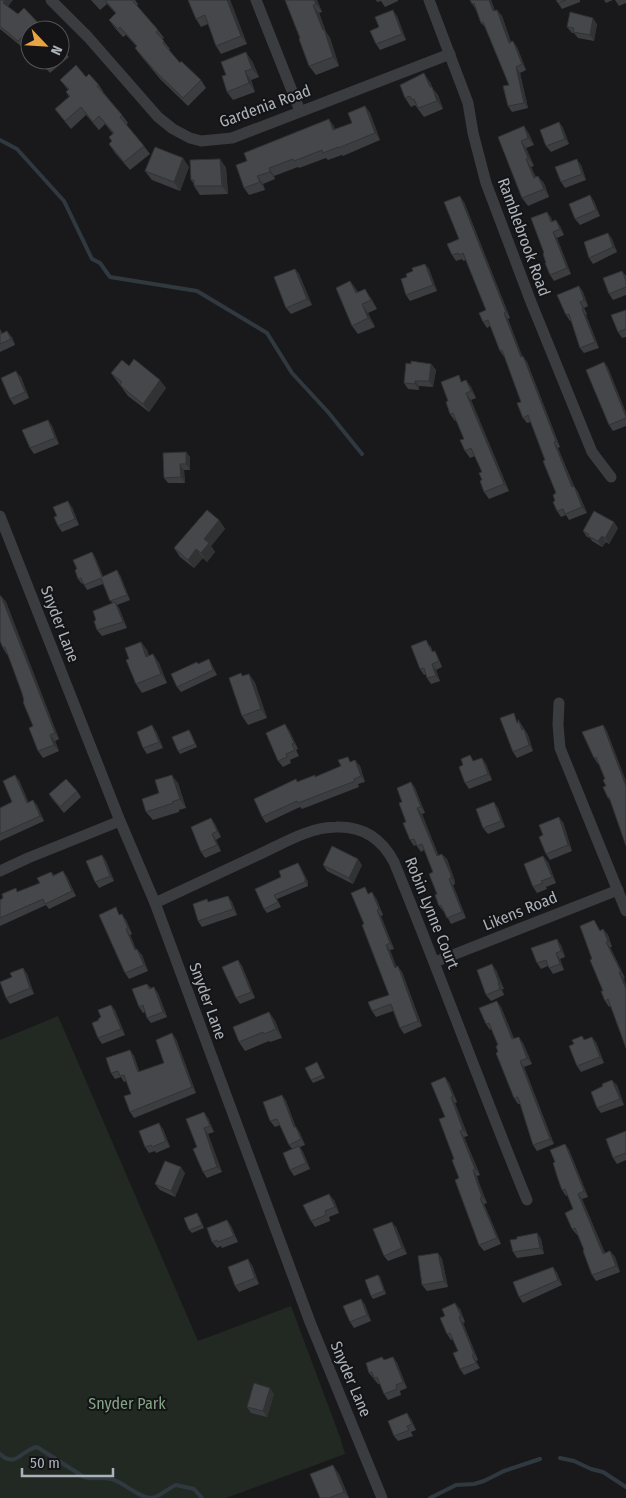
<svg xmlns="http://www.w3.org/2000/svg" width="626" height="1498" viewBox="0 0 626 1498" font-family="'Fira Sans Condensed',sans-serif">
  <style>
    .green { fill: #212922 }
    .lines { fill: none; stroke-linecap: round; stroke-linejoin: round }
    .stream { stroke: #30393f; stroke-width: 4 }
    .minor { stroke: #3a3c40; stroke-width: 11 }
    .wall { fill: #3c3d40 }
    .shaded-wall { fill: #313234 }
    .building { fill: #46474b; stroke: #313234 }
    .labels { text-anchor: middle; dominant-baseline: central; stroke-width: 4; stroke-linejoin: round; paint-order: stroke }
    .street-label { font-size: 16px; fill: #acb2ba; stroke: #141416 }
    .park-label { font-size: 16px; fill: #85a485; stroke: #141416 }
  </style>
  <rect width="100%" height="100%" fill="#19191b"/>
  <polygon class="green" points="58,1016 198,1341 291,1306 340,1437 345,1454 226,1498 0,1498 0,1040"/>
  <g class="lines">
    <g class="stream">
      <polyline points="0,140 17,149 64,201 92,259 100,263 110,277 197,291 267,333 292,373 328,412 362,454"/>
      <path d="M0,1454C16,1469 22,1449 37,1447L84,1477C94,1480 104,1476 114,1480C126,1484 139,1498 152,1498C161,1496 168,1488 176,1485L194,1489L202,1498"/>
      <polyline points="560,1458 574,1461 591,1469 603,1472 626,1487"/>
      <polyline points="430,1498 456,1485 474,1484 484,1481 504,1471 540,1459"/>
    </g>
    <g class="minor">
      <polyline points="51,0 88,37 158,117 173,129 190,138 201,141 232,138 450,54"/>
      <polyline points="256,0 300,111"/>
      <polyline points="429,0 468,103 473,133 486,183 531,302 592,452 611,477"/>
      <polyline points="0,516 120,821 155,903 310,1322 382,1498"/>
      <polyline points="559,703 558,725 560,748 626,911"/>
      <polyline points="0,871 28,858 120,821"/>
      <path d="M155,903C189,887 224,871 258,855C282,844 309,827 336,827C364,826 382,839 394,862C440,974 481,1088 527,1200"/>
      <polyline points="435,962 618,890"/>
    </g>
  </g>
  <g class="wall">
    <polygon points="0,0 8,7 30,30 30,45 27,41 22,47 0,29"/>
    <polygon points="91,0 135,0 138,4 137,6 158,30 164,38 162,39 170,49 169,50 180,63 201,80 206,88 188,106 161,80 141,56 135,48 137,47 126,35 123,37 115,28 109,20 116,14 107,4 100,10"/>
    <polygon points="188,0 230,0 247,44 221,54 216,46 208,24 201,27 196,19"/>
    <polygon points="285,0 317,0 322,12 319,13 326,32 330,38 339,66 316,75 309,66 300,38"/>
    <polygon points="376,0 398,0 398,1 385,7 381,1 377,2"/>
    <polygon points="470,0 491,0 495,11 497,10 502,16 511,42 517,47 526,70 520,73 528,108 512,112 508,106 509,85 486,28 481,23 476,10"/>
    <polygon points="556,0 580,0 580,2 562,9"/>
    <polygon points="604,0 613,0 606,3"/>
    <polygon points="615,0 626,0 626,3 619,6"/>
    <polygon points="397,16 406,40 380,50 376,44 379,27"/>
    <polygon points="597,24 594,41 578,38 574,33 572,33 567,27"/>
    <polygon points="60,46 69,57 50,73 39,60 60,60"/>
    <polygon points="252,61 259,77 251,80 255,92 233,100 227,92"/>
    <polygon points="86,77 99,85 104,93 122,115 128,123 126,125 144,146 150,154 130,170 115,153 109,144 112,142 109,137 113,134 105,124 99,130 86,115 71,129 61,117 55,109 69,97 66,92 68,90 60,80"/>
    <polygon points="430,82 433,89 438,95 443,109 424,117 415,105 411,107 405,98"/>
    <polygon points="365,106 370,113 380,140 343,156 342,155 328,160 326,158 299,168 298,167 274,176 275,179 263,184 265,190 249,195 244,188 247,161 329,119 335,129 352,123"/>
    <polygon points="559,122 563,128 569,144 551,152 546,146"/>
    <polygon points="524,126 529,134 534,145 526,148 534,166 531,167 536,177 544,183 549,197 528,206 522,198 498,137"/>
    <polygon points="220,159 226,168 228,194 200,195 194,186 194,184 191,180"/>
    <polygon points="581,165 586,180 565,188 561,182"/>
    <polygon points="189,167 180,191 152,180 145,171"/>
    <polygon points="594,201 600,216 580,225 575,219"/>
    <polygon points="464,202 510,318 508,319 522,356 527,362 560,447 558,448 574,486 578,492 587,513 569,520 566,515 561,517 557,511 555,501 556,493 545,460 531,422 527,423 523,418 521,402 505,356 504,357 500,351 490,326 487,328 483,322 486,310 466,260 463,261 462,259 456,261 452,255 459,239"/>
    <polygon points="547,212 552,221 556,220 560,226 564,235 557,238 571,274 554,281 550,275 544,253"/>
    <polygon points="608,233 612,239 617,252 593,264 589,258"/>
    <polygon points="425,264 429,269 437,291 410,301 406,295 407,277 413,271"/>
    <polygon points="295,269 299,274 312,305 291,314 286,308"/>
    <polygon points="622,271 626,276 626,295 613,300 609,294"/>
    <polygon points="350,281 358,292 371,298 377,309 368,313 375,327 358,334 352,326"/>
    <polygon points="579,286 583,292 588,306 584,308 587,314 586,315 599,348 584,353 580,348 571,321 570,321 566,315"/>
    <polygon points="626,310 626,337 622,338 618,332"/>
    <polygon points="0,329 2,333 12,337 15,345 0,352"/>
    <polygon points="604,362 608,368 626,413 626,426 613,431 609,425"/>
    <polygon points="431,364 436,370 433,387 419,386 419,390 408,389 404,383"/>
    <polygon points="129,366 166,388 149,412 128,396 111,373"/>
    <polygon points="21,377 29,398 14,405 10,399"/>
    <polygon points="466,380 471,387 476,398 471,400 509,491 489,499 484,492 482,480 482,472 475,456 470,458 465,451 464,439 456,420 455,421 450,414 448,401 463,381"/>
    <polygon points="48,420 52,426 59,444 34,454 30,448"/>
    <polygon points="186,452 190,457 190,470 184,470 185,483 168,483 164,478"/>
    <polygon points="72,507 79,525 62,532 58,526 57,516"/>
    <polygon points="219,520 225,529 211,546 215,552 207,562 203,558 194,568 180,557 174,548"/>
    <polygon points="618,528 609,544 606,542 602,547 592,541 590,538 587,537 583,531"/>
    <polygon points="92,552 95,557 103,576 120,575 130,600 117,605 119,608 127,628 102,636 97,630 96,620 112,603 103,584 87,590 83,583 82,584 78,579 77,569"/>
    <polygon points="1,596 6,602 59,739 55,741 59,751 43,758 38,751 33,726 22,693 8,654 7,655 3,648"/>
    <polygon points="141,642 147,650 149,656 153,654 159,663 167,683 142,693 136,684 129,659"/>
    <polygon points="430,645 433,652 438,657 442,667 436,670 440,681 431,684 427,678 426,674 424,675 420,669"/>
    <polygon points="209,659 217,675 181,692 177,687 197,662 198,664"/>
    <polygon points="241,673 243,676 249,674 255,683 267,718 248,725 242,716"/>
    <polygon points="518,719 528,735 533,751 517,758 513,752"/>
    <polygon points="603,725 607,731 611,802 608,798 606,786 605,779 599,763 598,764 594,758"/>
    <polygon points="289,730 298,749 296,750 299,756 290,760 291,763 283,767 278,761"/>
    <polygon points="156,731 163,748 147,754 143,748"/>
    <polygon points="191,733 197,747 180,754 178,751"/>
    <polygon points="355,760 360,766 365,782 358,784 359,787 302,809 300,807 266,823 262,817 296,779 298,782 316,777"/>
    <polygon points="474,761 486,764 492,780 469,789 465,783"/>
    <polygon points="19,780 28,802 37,805 44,821 0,841 0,808 12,802"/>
    <polygon points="411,782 415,788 425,813 422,814 438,855 447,859 455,881 455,884 453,885 466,918 451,924 444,911 444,912 439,906 433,872 424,850 421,852 416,845 414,846 410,840 402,802"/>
    <polygon points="178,783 186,808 179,810 179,812 153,820 146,812 159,793"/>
    <polygon points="77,791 81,797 64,813 53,800 49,794"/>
    <polygon points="498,808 505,827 488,834 483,828"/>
    <polygon points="211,818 215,824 221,837 216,840 221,851 205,858 201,852"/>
    <polygon points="563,822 572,851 550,860 546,854 543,835"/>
    <polygon points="102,855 106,861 114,881 99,888 95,882"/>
    <polygon points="543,856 548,862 556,883 546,887 547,889 537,893 533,887"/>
    <polygon points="298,863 301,868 308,882 308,886 277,899 281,907 267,913 264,909 281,877"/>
    <polygon points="323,865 362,865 353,884 327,871"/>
    <polygon points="63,871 67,877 76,896 49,909 46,905 0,926 0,900 40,883 51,872 54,875"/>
    <polygon points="228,896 232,902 237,915 202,927 198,921 209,902"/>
    <polygon points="376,898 383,915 381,916 394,949 390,950 396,967 402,972 422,1026 404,1034 400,1028 393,1011 376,1017 372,1011 389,995 364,924"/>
    <polygon points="120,914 126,920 132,934 130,935 136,950 142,955 148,971 129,979 125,973"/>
    <polygon points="603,929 608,935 612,947 610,947 625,978 624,978 611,1006 609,1007 605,1001 603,991 592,959 601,930"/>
    <polygon points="561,945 565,957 560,959 564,970 553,974 548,966 541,969 537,963"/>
    <polygon points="238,960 242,966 255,998 240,1004 236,998"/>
    <polygon points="23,968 27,974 34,994 10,1004 6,998 12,977"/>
    <polygon points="496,970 504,989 502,989 504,995 491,1001 486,995"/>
    <polygon points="147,984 151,988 158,993 167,1017 151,1023 147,1018 145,1012 143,1013 139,1007"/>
    <polygon points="111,1005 115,1010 125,1035 102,1044 98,1038 99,1020"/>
    <polygon points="501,1007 514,1039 523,1043 532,1064 524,1067 554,1144 537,1151 533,1145 520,1104 518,1104 514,1098 498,1052 498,1045 491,1029 490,1030 486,1024"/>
    <polygon points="269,1012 275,1021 282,1038 270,1042 269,1041 245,1051 239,1042"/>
    <polygon points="582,1036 584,1039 596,1042 604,1063 581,1072 577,1066 574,1044"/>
    <polygon points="176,1039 196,1093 134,1118 130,1112 131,1094 126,1081 124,1082 121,1077 115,1079 111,1073 130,1050 134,1056 139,1072 164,1063"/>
    <polygon points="317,1062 325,1078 313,1083 311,1080"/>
    <polygon points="445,1077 449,1083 457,1102 455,1103 468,1136 464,1137 480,1175 477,1176 479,1183 487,1203 484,1204 501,1244 484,1251 479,1245 459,1178 445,1117"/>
    <polygon points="617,1085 624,1105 601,1113 597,1108"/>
    <polygon points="282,1095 286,1101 296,1128 300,1133 305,1145 300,1147 303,1152 310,1169 294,1176 290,1170 292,1149 289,1145 280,1125 275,1127 270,1121"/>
    <polygon points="208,1118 214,1132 208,1134 222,1172 207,1178 203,1172 197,1147"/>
    <polygon points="163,1129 170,1147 156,1153 155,1151 149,1153 145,1147"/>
    <polygon points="626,1131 626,1160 617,1164 613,1158"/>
    <polygon points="565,1144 569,1150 588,1197 582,1199 605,1253 610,1251 615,1257 620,1272 596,1281 592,1275 584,1250 578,1235 577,1235 572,1229 573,1209 568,1195 566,1196 562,1190 555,1162"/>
    <polygon points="185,1173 175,1197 160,1190 155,1184"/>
    <polygon points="334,1200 339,1213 329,1217 330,1221 315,1227 311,1221"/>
    <polygon points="199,1216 204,1228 192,1233 189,1230"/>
    <polygon points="227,1220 231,1226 238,1242 222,1248 221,1246 217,1248 212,1242"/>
    <polygon points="396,1227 407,1254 388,1261 384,1256"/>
    <polygon points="537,1233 541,1239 544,1254 517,1258 513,1252 517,1239"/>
    <polygon points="438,1253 442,1259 448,1287 427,1291 422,1285"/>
    <polygon points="252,1265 259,1284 239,1292 235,1286"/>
    <polygon points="553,1267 557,1273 562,1285 523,1303 519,1297"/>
    <polygon points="378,1275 380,1277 386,1294 373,1299 371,1296"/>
    <polygon points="361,1299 365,1305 371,1321 354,1328 350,1322"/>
    <polygon points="460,1309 465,1322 463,1323 478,1360 476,1361 480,1368 464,1375 460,1369 458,1351 453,1339 451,1340 447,1334"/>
    <polygon points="393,1357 397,1363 407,1388 400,1391 401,1395 388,1400 384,1394 380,1384 378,1384 369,1373 385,1360"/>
    <polygon points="274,1394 267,1417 251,1413 247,1407"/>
    <polygon points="411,1419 416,1430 411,1432 413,1436 398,1441 394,1436"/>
    <polygon points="339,1474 349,1498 320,1498"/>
  </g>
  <g class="shaded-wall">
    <polygon points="5,0 13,0 7,8 3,3"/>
    <polygon points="227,0 230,0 247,44 241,36"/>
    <polygon points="314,0 317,0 322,12 316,4"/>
    <polygon points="489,0 491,0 497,17 493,11"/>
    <polygon points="313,5 319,13 326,32 330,38 339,66 333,57"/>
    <polygon points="393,10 397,16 406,40 402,34"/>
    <polygon points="497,10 502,16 513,49 509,43"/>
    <polygon points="593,18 597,24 594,41 590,35"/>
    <polygon points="513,41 517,47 526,70 522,64"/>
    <polygon points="246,52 252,61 259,77 252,69"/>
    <polygon points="516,67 520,73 528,108 524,103"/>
    <polygon points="245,71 251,80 255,92 249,83"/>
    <polygon points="424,73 430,82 433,89 438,95 443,109 437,101 430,87"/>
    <polygon points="365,106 370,113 380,140 375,133"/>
    <polygon points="329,119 334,126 338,138 333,130"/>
    <polygon points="559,122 563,128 569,144 565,139"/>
    <polygon points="524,126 529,134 534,145 528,138"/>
    <polygon points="521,141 526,148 534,166 528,158"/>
    <polygon points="183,158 189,167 180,191 174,182"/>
    <polygon points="220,159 226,168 228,194 222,186"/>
    <polygon points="526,159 531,167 539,185 534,178"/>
    <polygon points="577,159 581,165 586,180 582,174"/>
    <polygon points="269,168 274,176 275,179 270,172"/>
    <polygon points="257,176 263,184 265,190 260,182"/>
    <polygon points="538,176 544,183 549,197 544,189"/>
    <polygon points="590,195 594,201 600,216 596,210"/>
    <polygon points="460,196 464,202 510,318 506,312"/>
    <polygon points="547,212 551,217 555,228 551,222"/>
    <polygon points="556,220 560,226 564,235 560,229"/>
    <polygon points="553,232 557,238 571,274 567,268"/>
    <polygon points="608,233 612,239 617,252 613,247"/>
    <polygon points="425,264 429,269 437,291 433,285"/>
    <polygon points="295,269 299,274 312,305 307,299"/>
    <polygon points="350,281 356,289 362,302 356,293"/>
    <polygon points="579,286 583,292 588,306 584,300"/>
    <polygon points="365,289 371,298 377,309 371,300"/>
    <polygon points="580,302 584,308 587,314 583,308"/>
    <polygon points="362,304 368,313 375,327 368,318"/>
    <polygon points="582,309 586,315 599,348 595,342"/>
    <polygon points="504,313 508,319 525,363 521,357"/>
    <polygon points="7,331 12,337 15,345 11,339"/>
    <polygon points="523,356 527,362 560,447 556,441"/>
    <polygon points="604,362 608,368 626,413 626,417"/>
    <polygon points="431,364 436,370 433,387 429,381"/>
    <polygon points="16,371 21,377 29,398 25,392"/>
    <polygon points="160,380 166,388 149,412 143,404"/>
    <polygon points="466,380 471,387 476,398 471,391"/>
    <polygon points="415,381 419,386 419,390 415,384"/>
    <polygon points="466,393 471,400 509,491 504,484"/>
    <polygon points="48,420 52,426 59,444 55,438"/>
    <polygon points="554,442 558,448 576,493 572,487"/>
    <polygon points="186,452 190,457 190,470 186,464"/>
    <polygon points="180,464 184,470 185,483 181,477"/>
    <polygon points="574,486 578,492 587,513 582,507"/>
    <polygon points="68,501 72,507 79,525 75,519"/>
    <polygon points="219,520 225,529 211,546 215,552 207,562 201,553 204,539"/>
    <polygon points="614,522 618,528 609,544 605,538"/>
    <polygon points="602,536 606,542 602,547 598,541"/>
    <polygon points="196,549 203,558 194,568 188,560"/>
    <polygon points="92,552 95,557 105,582 102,577"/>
    <polygon points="117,570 120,575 130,600 127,595"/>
    <polygon points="1,596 6,602 59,739 55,733"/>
    <polygon points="115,602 119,608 127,628 123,622"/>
    <polygon points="141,642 147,650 152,666 146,657"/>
    <polygon points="153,654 159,663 167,683 161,674"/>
    <polygon points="209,659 217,675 213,670"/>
    <polygon points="432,664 436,670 440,681 436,676"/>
    <polygon points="249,674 255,683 267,718 261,709"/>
    <polygon points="519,722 528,735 533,751 529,745"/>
    <polygon points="285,724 289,730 298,749 294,743"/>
    <polygon points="152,725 156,731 163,748 159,742"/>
    <polygon points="603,725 607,731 626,781 626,786"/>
    <polygon points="50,735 55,741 59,751 54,745"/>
    <polygon points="482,758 486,764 492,780 488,774"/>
    <polygon points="355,760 360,766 365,782 361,776"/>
    <polygon points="15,775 19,780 31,808 27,803"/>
    <polygon points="172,775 178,783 186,808 180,799"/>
    <polygon points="411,782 415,788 425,813 421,807"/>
    <polygon points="33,800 37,805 44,821 40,816"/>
    <polygon points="494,802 498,808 505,827 501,821"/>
    <polygon points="417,808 422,814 441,861 437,856"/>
    <polygon points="559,817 563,822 572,851 568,845"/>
    <polygon points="211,818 215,824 221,837 217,831"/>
    <polygon points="212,834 216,840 221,851 217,845"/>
    <polygon points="442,854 447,859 455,881 455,884 451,878"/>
    <polygon points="102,855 106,861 114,881 110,876"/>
    <polygon points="543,856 548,862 556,883 552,877"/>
    <polygon points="358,859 362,865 353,884 349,878"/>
    <polygon points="298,863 301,868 308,882 308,886 305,882"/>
    <polygon points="63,871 67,877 76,896 72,891"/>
    <polygon points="449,879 453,885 466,918 462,912"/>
    <polygon points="372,892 376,898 383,915 379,909"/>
    <polygon points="228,896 232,902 237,915 233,909"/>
    <polygon points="377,910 381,916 394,949 390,943"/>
    <polygon points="122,914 126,920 132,934 128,928"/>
    <polygon points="126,929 130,935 139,956 135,950"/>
    <polygon points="603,929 608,935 612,947 608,941"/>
    <polygon points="557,939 561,945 565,957 561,951"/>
    <polygon points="606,942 610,947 625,978 621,972"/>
    <polygon points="386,945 390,950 399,973 395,968"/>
    <polygon points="137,949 142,955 148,971 144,965"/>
    <polygon points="556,953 560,959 564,970 560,964"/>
    <polygon points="238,960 242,966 255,998 251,992"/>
    <polygon points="492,964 496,970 504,989 499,983"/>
    <polygon points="398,966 402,972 422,1026 418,1021"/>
    <polygon points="23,968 27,974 34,994 30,988"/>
    <polygon points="619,972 624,978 626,985 626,989"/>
    <polygon points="498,983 502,989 504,995 500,989"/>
    <polygon points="154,987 158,993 167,1017 163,1012"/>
    <polygon points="497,1001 501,1007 517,1045 512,1039"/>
    <polygon points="111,1005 115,1010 125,1035 121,1029"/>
    <polygon points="269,1012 275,1021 282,1038 276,1029"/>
    <polygon points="172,1033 176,1039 196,1093 192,1087"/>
    <polygon points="519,1037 523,1043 532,1064 527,1058"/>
    <polygon points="592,1037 596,1042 604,1063 600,1057"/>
    <polygon points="130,1050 134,1056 142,1078 138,1072"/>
    <polygon points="520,1061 524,1067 554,1144 550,1139"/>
    <polygon points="445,1077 449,1083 457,1102 453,1096"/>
    <polygon points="612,1080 617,1085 624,1105 620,1099"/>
    <polygon points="282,1095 286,1101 296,1127 300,1133 305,1145 294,1127"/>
    <polygon points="451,1097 455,1103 468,1136 463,1130"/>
    <polygon points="204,1112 208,1118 214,1132 210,1126"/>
    <polygon points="159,1123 163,1129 170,1147 166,1141"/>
    <polygon points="204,1128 208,1134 222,1172 217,1167"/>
    <polygon points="460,1131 464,1137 480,1175 475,1169"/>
    <polygon points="565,1144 569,1150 588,1197 584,1191"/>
    <polygon points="299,1146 303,1152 310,1169 306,1163"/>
    <polygon points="181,1167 185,1173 175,1197 171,1191"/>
    <polygon points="473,1170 477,1176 479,1183 487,1203 482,1197 475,1177"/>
    <polygon points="329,1194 334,1200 339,1213 335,1207"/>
    <polygon points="578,1194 582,1199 608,1260 603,1254"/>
    <polygon points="480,1198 484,1204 501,1244 497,1238"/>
    <polygon points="227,1220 231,1226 238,1242 234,1236"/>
    <polygon points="392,1222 396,1227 407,1254 402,1248"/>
    <polygon points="537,1233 541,1239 544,1254 540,1248"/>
    <polygon points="610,1251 615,1257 620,1272 616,1266"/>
    <polygon points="438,1253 442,1259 448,1287 444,1281"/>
    <polygon points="248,1259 252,1265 259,1284 255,1278"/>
    <polygon points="553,1267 557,1273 562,1285 558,1280"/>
    <polygon points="378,1275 380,1277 386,1294 384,1291"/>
    <polygon points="361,1299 365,1305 371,1321 367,1315"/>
    <polygon points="455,1303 460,1309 465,1322 461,1316"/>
    <polygon points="459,1317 463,1323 478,1360 474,1354"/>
    <polygon points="472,1355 476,1361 480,1368 476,1363"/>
    <polygon points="393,1357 397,1363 407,1388 403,1382"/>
    <polygon points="270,1388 274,1394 267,1417 263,1411"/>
    <polygon points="407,1413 411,1419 416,1430 412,1424"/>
    <polygon points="333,1465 339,1474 349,1498 344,1492"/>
  </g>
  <g class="building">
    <polygon points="0,0 5,0 3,3 18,14 24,8 45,30 30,30 30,43 23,36 18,41 0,26"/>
    <polygon points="105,0 132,0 158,30 156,32 164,41 163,43 180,63 181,61 201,80 183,98 156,72 135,48 137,46 120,27 118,29 109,20 116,13"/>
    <polygon points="188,0 227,0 241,36 216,46 205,15 196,19"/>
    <polygon points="285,0 314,0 316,4 313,5 323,30 324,29 333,57 309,66 299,39 300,38"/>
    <polygon points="470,0 489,0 493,11 497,10 509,43 513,41 522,64 516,67 524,103 508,106 503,86 509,85 483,22 481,23 474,3 472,4"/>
    <polygon points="556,0 566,0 558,3"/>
    <polygon points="393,10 402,34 376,44 370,31 379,27 375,17"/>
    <polygon points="570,12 593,18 590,35 573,32 574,28 567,27"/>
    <polygon points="60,46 65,51 60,55"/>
    <polygon points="246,52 252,69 245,71 249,83 227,92 222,76 226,75 221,62"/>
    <polygon points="40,60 55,60 46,67"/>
    <polygon points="76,65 86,77 89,74 99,85 97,86 122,115 120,117 144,146 124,162 109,144 112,141 109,137 114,133 99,116 93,122 81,107 65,121 55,109 70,96 66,92 69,89 60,80"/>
    <polygon points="424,73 430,87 432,87 437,101 418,108 414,99 412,100 410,96 405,98 400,85"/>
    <polygon points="365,106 375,133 338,148 338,147 323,153 322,150 294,161 293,159 269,168 270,172 257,176 260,182 244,188 236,165 247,161 244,153 329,119 333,130 352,123 348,113"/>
    <polygon points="559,122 565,139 546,146 540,130"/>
    <polygon points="524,126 528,138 521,141 528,158 526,159 534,178 538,176 544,189 522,198 498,137"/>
    <polygon points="155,147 183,158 174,182 145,171"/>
    <polygon points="220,159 222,186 194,186 194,180 191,180 190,160"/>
    <polygon points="577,159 582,174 561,182 555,167"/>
    <polygon points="590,195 596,210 575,219 569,204"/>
    <polygon points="460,196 506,312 504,313 521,357 523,356 556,441 554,442 572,487 574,486 582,507 565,514 563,509 557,511 553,502 555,501 553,495 556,493 543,461 545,460 528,415 523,418 517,403 521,402 502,350 500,351 488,320 483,322 479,313 486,310 463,253 459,255 458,253 452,255 447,244 459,239 444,202"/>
    <polygon points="547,212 551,222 556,220 560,229 553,232 567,268 550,275 545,263 546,263 543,254 544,253 531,218"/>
    <polygon points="608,233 613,247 589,258 584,242"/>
    <polygon points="425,264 433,285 406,295 401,279 407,277 406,274 413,271 412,268"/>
    <polygon points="295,269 307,299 286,308 274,277"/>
    <polygon points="622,271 626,281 626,287 609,294 603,278"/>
    <polygon points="350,281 356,293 365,289 371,300 362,304 368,318 352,326 336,288"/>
    <polygon points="579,286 584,300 580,302 583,308 582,309 595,342 580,348 569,314 566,315 557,295"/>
    <polygon points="626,310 626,329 618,332 611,315"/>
    <polygon points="7,331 11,339 0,344 0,332 1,334"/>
    <polygon points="134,359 160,380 143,404 122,387 120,384 122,382 111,373 122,360 129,366"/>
    <polygon points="411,361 431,364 429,381 415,381 415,384 404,383 406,363 411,364"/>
    <polygon points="604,362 626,417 626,418 609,425 586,370"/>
    <polygon points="16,371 25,392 10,399 1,378"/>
    <polygon points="459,375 461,382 466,380 471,391 466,393 504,484 484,492 480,481 482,480 479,473 482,472 471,448 465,451 460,440 464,439 453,413 450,414 446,402 448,401 441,382"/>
    <polygon points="48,420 55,438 30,448 22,430"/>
    <polygon points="186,452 186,464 180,464 181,477 164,478 163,453"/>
    <polygon points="68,501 75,519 58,526 54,517 57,516 53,507"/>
    <polygon points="207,510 219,520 204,539 209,543 201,553 196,549 188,560 174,548"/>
    <polygon points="594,511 614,522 605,538 602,536 598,541 588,536 589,534 583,531"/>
    <polygon points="92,552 102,577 117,570 127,595 110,601 101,578 84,585 81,578 78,579 75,570 77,569 73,560"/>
    <polygon points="0,596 1,596 55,733 50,735 54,745 38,751 29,728 33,726 23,702 24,701 22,693 5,647 3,648 0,641"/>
    <polygon points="115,602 123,622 97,630 94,621 96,620 93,611"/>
    <polygon points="426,640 432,652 435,651 439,661 432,664 436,676 427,678 424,668 420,669 411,646"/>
    <polygon points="141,642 146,657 153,654 161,674 136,684 126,660 129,659 125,648"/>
    <polygon points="209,659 213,670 177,687 171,674 197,662 198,664"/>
    <polygon points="241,673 242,676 249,674 261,709 242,716 229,678"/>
    <polygon points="514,713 517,723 519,722 522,730 524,729 529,745 513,752 500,718"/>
    <polygon points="285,724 294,743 292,744 295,750 286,754 287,757 278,761 266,733"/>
    <polygon points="152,725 159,742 143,748 137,732"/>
    <polygon points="603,725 626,786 626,846 609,797 608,798 603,787 606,786 603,780 605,779 596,757 594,758 582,732"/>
    <polygon points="189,730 195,744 178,751 172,737"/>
    <polygon points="470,755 473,761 482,758 488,774 465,783 459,767 463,765 461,759"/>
    <polygon points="348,757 350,762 355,760 361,776 354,779 355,781 298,803 297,801 262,817 254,799 296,779 297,782 315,775 315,777 341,766 338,760"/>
    <polygon points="15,775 27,803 33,800 40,816 0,834 0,808 12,802 3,781"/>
    <polygon points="172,775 180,799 172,802 173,803 146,812 142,799 159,793 155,780"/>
    <polygon points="66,779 77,791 60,807 49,794"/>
    <polygon points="411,782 421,807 417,808 437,856 442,854 451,875 451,878 449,879 462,912 447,918 441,905 439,906 435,895 437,894 429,874 433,872 422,844 417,846 414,839 410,840 403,823 406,822 399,803 402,802 397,788"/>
    <polygon points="494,802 501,821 483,828 476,809"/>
    <polygon points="559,817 568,845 546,854 539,837 543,835 539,825"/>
    <polygon points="211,818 217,831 212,834 217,845 201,852 191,827"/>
    <polygon points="332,846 358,859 349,878 323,865"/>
    <polygon points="102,855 110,876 95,882 86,861"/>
    <polygon points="543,856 552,877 541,881 543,883 533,887 524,864"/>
    <polygon points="298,863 305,878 305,882 274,895 278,902 264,909 255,889 281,877 279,871"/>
    <polygon points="63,871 72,891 45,904 43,899 0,918 0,900 3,898 2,894 16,888 17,892 40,883 37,878 51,872 53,876"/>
    <polygon points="365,887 368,894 372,892 379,909 377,910 390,943 386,945 395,968 398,966 418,1021 400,1028 391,1004 372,1011 368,1002 389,995 362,925 364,924 351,893"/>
    <polygon points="228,896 233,909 198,921 193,904 207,899 208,902"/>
    <polygon points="116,907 119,915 122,914 128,928 126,929 135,950 137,949 144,965 125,973 99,915"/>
    <polygon points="594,920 600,931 603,929 608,941 606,942 621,972 619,972 626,989 626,1048 608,999 605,1001 601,991 603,991 590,960 592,959 580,926"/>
    <polygon points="557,939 561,951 556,953 560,964 549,968 546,960 537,963 531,948"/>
    <polygon points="238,960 251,992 236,998 222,967"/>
    <polygon points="492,964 499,983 498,983 500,989 486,995 477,970"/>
    <polygon points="23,968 30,988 6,998 0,982 12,977 10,973"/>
    <polygon points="147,984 149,989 154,987 163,1012 147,1018 143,1005 139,1007 132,989"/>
    <polygon points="497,1001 512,1039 519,1037 527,1058 520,1061 550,1139 533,1145 518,1097 514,1098 496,1053 498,1052 496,1046 498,1045 489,1023 486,1024 479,1008"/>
    <polygon points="111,1005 121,1029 98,1038 92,1023 99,1020 98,1019 101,1017 98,1010"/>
    <polygon points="269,1012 276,1029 264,1034 263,1032 239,1042 233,1027"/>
    <polygon points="172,1033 192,1087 130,1112 124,1096 131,1094 124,1075 120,1076 118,1071 111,1073 106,1058 130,1050 138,1072 164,1063 156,1040"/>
    <polygon points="582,1036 584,1040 592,1037 600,1057 577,1066 569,1046 574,1044 572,1040"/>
    <polygon points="317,1062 323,1075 311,1080 305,1068"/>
    <polygon points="445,1077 453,1096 451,1097 463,1130 460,1131 475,1169 473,1170 475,1177 482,1197 480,1198 497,1238 479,1245 455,1180 459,1178 452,1160 454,1159 439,1119 445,1117 431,1083"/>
    <polygon points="612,1080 620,1099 597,1108 591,1092 603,1086 602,1084"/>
    <polygon points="282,1095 294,1127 296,1127 301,1139 289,1145 277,1119 270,1121 263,1102"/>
    <polygon points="204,1112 210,1126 204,1128 217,1167 203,1172 193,1149 197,1147 186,1119"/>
    <polygon points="159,1123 166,1141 152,1147 151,1145 145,1147 139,1131"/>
    <polygon points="626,1131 626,1153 613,1158 606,1139"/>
    <polygon points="565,1144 584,1191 578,1194 603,1254 610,1251 616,1266 592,1275 583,1251 584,1250 575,1228 572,1229 565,1213 573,1209 565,1189 562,1190 558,1179 553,1163 555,1162 550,1150"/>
    <polygon points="299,1146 306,1163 290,1170 283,1153"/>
    <polygon points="165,1161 181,1167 171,1191 155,1184"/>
    <polygon points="329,1194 335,1207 325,1211 326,1215 311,1221 303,1205"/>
    <polygon points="197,1213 202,1225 189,1230 184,1218"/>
    <polygon points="227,1220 234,1236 218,1242 217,1240 212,1242 207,1228"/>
    <polygon points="392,1222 402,1248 384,1256 373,1229"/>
    <polygon points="537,1233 540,1248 513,1252 510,1240 517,1239 517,1237"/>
    <polygon points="438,1253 444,1281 422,1285 418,1256"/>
    <polygon points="248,1259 255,1278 235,1286 228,1267"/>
    <polygon points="553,1267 558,1280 519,1297 513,1282"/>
    <polygon points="378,1275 384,1291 371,1296 365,1280"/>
    <polygon points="361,1299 367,1315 350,1322 343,1306"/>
    <polygon points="455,1303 461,1316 459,1317 474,1354 472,1355 476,1363 460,1369 453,1353 458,1351 450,1333 447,1334 440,1318 445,1316 442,1309"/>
    <polygon points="382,1357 384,1360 393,1357 403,1382 396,1385 397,1389 384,1394 377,1377 374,1378 372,1372 369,1373 366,1363"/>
    <polygon points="254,1383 270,1388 263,1411 247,1407"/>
    <polygon points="407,1413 412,1424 407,1426 409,1430 394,1436 388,1421"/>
    <polygon points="333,1465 344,1492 329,1498 320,1498 310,1474"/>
  </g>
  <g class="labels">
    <g class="street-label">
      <text transform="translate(265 106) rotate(-20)">Gardenia Road</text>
      <text transform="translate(524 237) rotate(70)">Ramblebrook Road</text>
      <text transform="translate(60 624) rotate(69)">Snyder Lane</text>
      <text transform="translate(520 911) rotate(-22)">Likens Road</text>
      <text transform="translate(432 913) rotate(68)">Robin Lynne Court</text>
      <text transform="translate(208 1001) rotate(70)">Snyder Lane</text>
      <text transform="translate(351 1379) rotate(67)">Snyder Lane</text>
    </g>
    <g class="park-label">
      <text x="127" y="1403">Snyder Park</text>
    </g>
  </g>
  <g transform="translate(45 45) rotate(115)"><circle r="24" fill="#141416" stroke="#515358"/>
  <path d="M0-4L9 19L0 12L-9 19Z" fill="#e8a444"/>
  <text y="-8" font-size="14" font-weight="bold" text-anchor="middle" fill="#acb2ba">N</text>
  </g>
  <path d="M22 1468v8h91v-8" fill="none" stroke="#acb2ba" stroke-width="2.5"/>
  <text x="30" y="1468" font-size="15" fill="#acb2ba" stroke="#141416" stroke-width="4" paint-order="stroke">50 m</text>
</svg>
